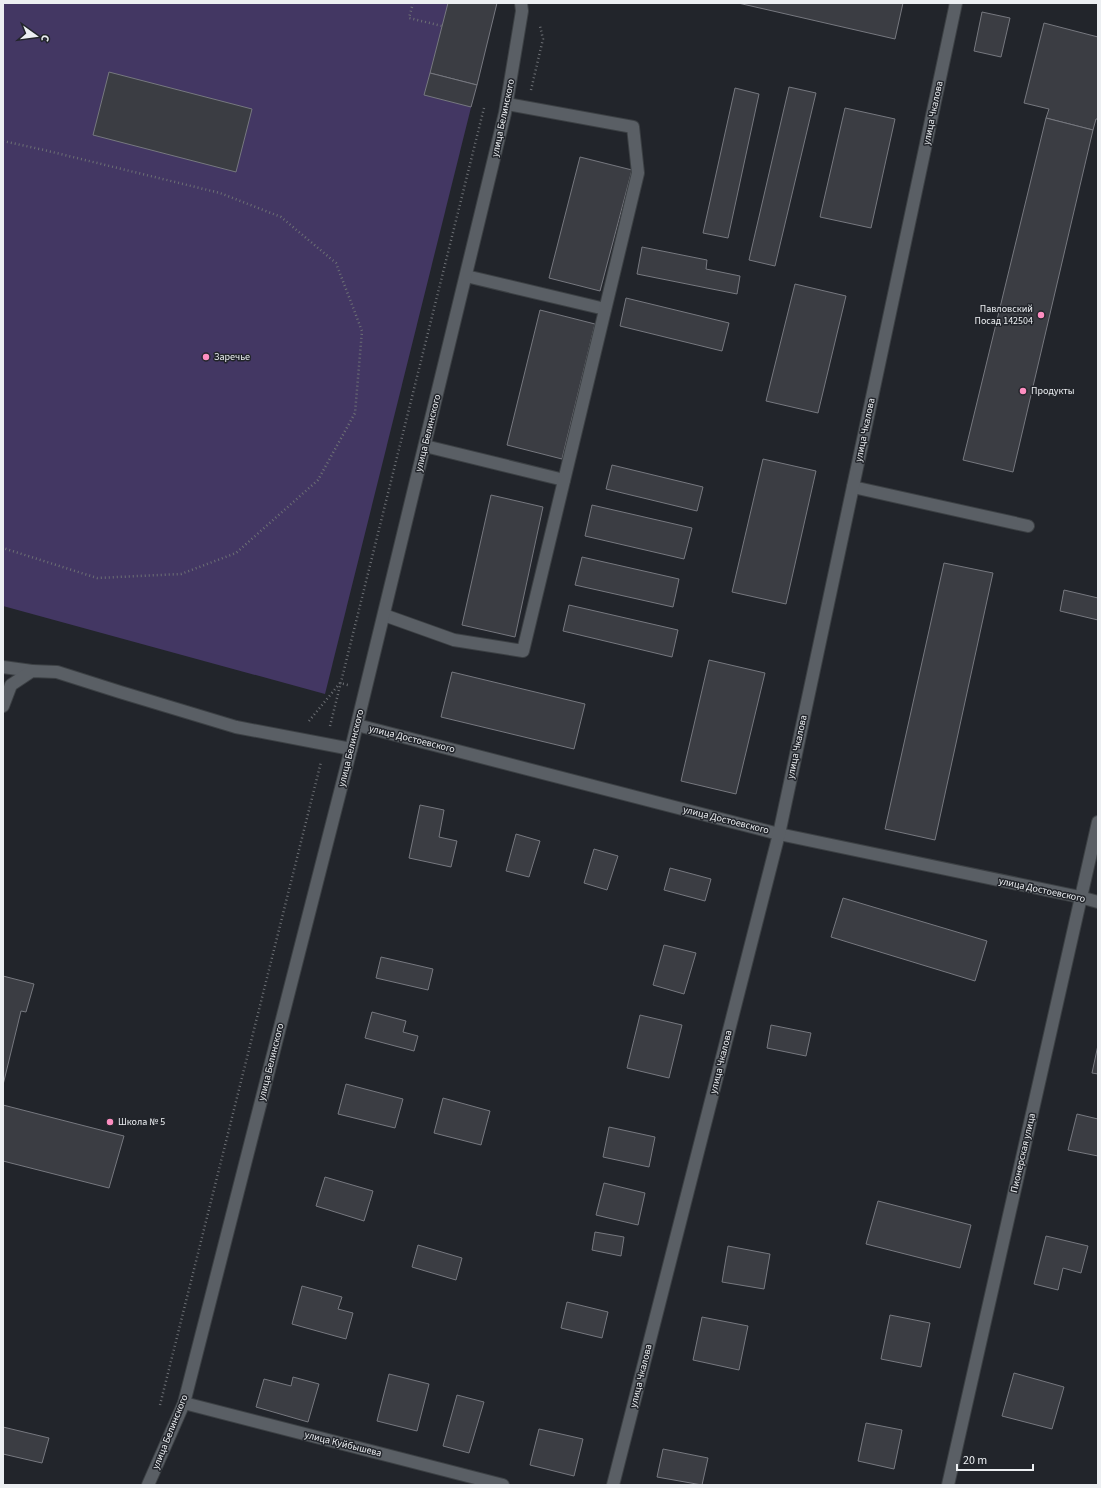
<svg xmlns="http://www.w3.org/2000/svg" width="1101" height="1488" viewBox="0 0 1101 1488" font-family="'Source Sans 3',sans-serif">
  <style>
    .green { fill: #433763 }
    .building { fill: #3b3d43; stroke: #76787f }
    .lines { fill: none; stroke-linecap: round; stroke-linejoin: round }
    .service-casing { stroke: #3c4044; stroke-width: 14 }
    .minor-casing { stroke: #3c4044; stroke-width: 14 }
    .path { stroke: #6d7075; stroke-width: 2.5; stroke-dasharray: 1 3; stroke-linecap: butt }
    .service { stroke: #5a5f65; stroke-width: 12 }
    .minor { stroke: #5a5f65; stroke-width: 12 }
    .poi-dot { fill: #fd8ec0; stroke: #22252b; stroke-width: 1.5 }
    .labels { text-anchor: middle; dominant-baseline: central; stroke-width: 3; stroke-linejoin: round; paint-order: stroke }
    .street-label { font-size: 10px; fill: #eceff2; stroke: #22252b }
    .poi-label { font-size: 10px; fill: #eceff2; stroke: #22252b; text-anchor: start }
  </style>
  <rect width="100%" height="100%" fill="#22252b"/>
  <polygon class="green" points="3,3 497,3 325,694 3,606"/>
  <g class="building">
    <polygon points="448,3 497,3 477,85 430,73"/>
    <polygon points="738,3 903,3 895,39"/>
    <polygon points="982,12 1010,18 1001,57 974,51"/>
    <polygon points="1044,23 1098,37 1098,119 1096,119 1093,130 1046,118 1049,109 1024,103"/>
    <polygon points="109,72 252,109 236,172 93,135"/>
    <polygon points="430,73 477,85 471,107 424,95"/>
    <polygon points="789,87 816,93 775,266 749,260"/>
    <polygon points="735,88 759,94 728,238 703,233"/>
    <polygon points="845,108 895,119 871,228 820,217"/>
    <polygon points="1046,118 1093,130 1013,472 963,460"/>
    <polygon points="580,157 632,170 600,291 549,278"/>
    <polygon points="642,247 707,260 706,269 740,276 737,294 637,274"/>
    <polygon points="795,284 846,296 818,413 766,401"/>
    <polygon points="626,298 729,323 722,351 620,326"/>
    <polygon points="540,310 595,324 562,459 507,445"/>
    <polygon points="763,459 816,471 786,604 732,592"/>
    <polygon points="612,465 703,487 697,511 606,489"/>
    <polygon points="491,495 543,507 515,637 462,625"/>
    <polygon points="592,505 692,528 684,559 585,536"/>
    <polygon points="582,557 679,579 673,607 575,585"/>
    <polygon points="944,563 993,573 935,840 885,829"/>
    <polygon points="1064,590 1098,598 1098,620 1060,611"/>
    <polygon points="569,605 678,630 672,657 563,631"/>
    <polygon points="709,660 765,673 736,794 681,781"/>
    <polygon points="452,672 585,704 574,749 441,717"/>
    <polygon points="420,805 444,810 439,837 457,841 451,867 409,858"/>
    <polygon points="516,834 540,841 529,877 506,871"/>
    <polygon points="594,849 618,856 607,890 584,883"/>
    <polygon points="670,868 711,879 705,901 664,890"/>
    <polygon points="843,898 987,941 975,981 831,937"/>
    <polygon points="664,945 696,953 684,994 653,985"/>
    <polygon points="381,957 433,969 428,990 376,978"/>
    <polygon points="3,976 34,984 26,1012 21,1011 3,1085"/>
    <polygon points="372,1012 406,1021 403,1032 418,1036 414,1051 365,1038"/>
    <polygon points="640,1015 682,1025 669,1078 627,1068"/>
    <polygon points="771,1025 811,1033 806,1056 767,1048"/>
    <polygon points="1098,1045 1098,1074 1092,1073"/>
    <polygon points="346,1084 403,1099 395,1128 338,1114"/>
    <polygon points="443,1098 490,1111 481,1145 434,1133"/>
    <polygon points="3,1105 124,1136 109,1188 3,1161"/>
    <polygon points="1077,1114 1098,1119 1098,1156 1068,1150"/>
    <polygon points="609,1127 655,1137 649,1167 603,1157"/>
    <polygon points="325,1177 373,1191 364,1221 316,1206"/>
    <polygon points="604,1183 645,1193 638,1225 596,1215"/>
    <polygon points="878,1201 971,1225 960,1268 866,1244"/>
    <polygon points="595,1232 624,1237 621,1256 592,1250"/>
    <polygon points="1046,1236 1088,1246 1081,1273 1063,1268 1058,1290 1034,1284"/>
    <polygon points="418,1245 462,1258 456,1280 412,1267"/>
    <polygon points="728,1246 770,1254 764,1289 722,1282"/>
    <polygon points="302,1286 342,1297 338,1309 353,1313 346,1339 292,1324"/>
    <polygon points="567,1302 608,1312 602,1338 561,1328"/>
    <polygon points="890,1315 930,1323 921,1367 881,1359"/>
    <polygon points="702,1317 748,1326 739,1370 693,1360"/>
    <polygon points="1014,1373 1064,1387 1052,1429 1002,1416"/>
    <polygon points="389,1374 429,1384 417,1431 377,1421"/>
    <polygon points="293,1377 319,1384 308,1422 256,1407 264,1379 291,1386"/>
    <polygon points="457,1395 484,1402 469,1453 443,1446"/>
    <polygon points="866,1423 902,1430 894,1469 858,1461"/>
    <polygon points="3,1427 49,1438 42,1463 3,1454"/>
    <polygon points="539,1429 583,1439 574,1476 530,1465"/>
    <polygon points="663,1449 708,1458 702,1485 657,1477"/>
  </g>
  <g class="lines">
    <defs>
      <g id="service">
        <polyline points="466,276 605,309"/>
        <polyline points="425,446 564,480"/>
        <polyline points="853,487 1028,526"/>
        <polyline points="384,615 454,640 523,651 638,173 633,127 507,104"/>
        <polyline points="3,667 32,671"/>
        <polyline points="3,706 11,685 32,671 57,672 120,692 236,727 351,749"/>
      </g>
      <g id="minor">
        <polyline points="357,725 779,834 1080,897 1098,902"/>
        <polyline points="184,1403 503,1485"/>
        <polyline points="148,1485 184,1403 351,749 505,113 522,11 521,3"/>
        <polyline points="613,1485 779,834 956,3"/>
        <polyline points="948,1485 1098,822"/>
      </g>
    </defs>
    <use href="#service" class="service-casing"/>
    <use href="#minor" class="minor-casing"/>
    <g class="path">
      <polyline points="413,3 409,18 442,26"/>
      <polyline points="531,90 543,39 540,26"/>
      <polyline points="3,141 44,150 220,193 281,217 336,263 362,331 355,413 318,480 236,553 181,574 97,578 3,548"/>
      <polyline points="309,721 340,683 348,685"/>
      <polyline points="330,726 484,108"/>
      <polyline points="160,1405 321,762"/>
    </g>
    <use href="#service" class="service"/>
    <use href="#minor" class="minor"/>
  </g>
  <g class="poi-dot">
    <circle cx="1041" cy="315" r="4"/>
    <circle cx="206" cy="357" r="4"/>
    <circle cx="1023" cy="391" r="4"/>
    <circle cx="110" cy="1122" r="4"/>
  </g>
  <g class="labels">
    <g class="street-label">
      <text transform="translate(933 113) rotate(-78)">улица Чкалова</text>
      <text transform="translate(503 118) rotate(-78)">улица Белинского</text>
      <text transform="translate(865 430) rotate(-78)">улица Чкалова</text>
      <text transform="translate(428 433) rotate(-76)">улица Белинского</text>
      <text transform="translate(412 739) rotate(14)">улица Достоевского</text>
      <text transform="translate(797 747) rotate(-78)">улица Чкалова</text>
      <text transform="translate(351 748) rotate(-76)">улица Белинского</text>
      <text transform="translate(726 820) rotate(14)">улица Достоевского</text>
      <text transform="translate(1042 890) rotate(12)">улица Достоевского</text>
      <text transform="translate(271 1062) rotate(-76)">улица Белинского</text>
      <text transform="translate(721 1062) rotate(-76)">улица Чкалова</text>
      <text transform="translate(1023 1153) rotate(-77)">Пионерская улица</text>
      <text transform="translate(641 1376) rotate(-76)">улица Чкалова</text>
      <text transform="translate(170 1432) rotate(-68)">улица Белинского</text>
      <text transform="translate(343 1444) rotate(14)">улица Куйбышева</text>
    </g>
    <g class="poi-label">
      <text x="1033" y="309" text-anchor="end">Павловский<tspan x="1033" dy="12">Посад 142504</tspan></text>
      <text x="214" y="357">Заречье</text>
      <text x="1031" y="391">Продукты</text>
      <text x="118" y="1122">Школа № 5</text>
    </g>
  </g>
  <rect width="1101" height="1488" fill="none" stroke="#eceff2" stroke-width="8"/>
  <g transform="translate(36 36) rotate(104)" stroke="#22252b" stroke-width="3" paint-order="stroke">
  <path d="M0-3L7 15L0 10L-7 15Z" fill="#eceff2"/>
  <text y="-6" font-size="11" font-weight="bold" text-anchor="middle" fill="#eceff2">С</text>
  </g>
  <path d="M957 1464v6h76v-6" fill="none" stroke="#eceff2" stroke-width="2"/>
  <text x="963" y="1464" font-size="12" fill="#eceff2" stroke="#22252b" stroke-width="3" paint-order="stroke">20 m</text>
</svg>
